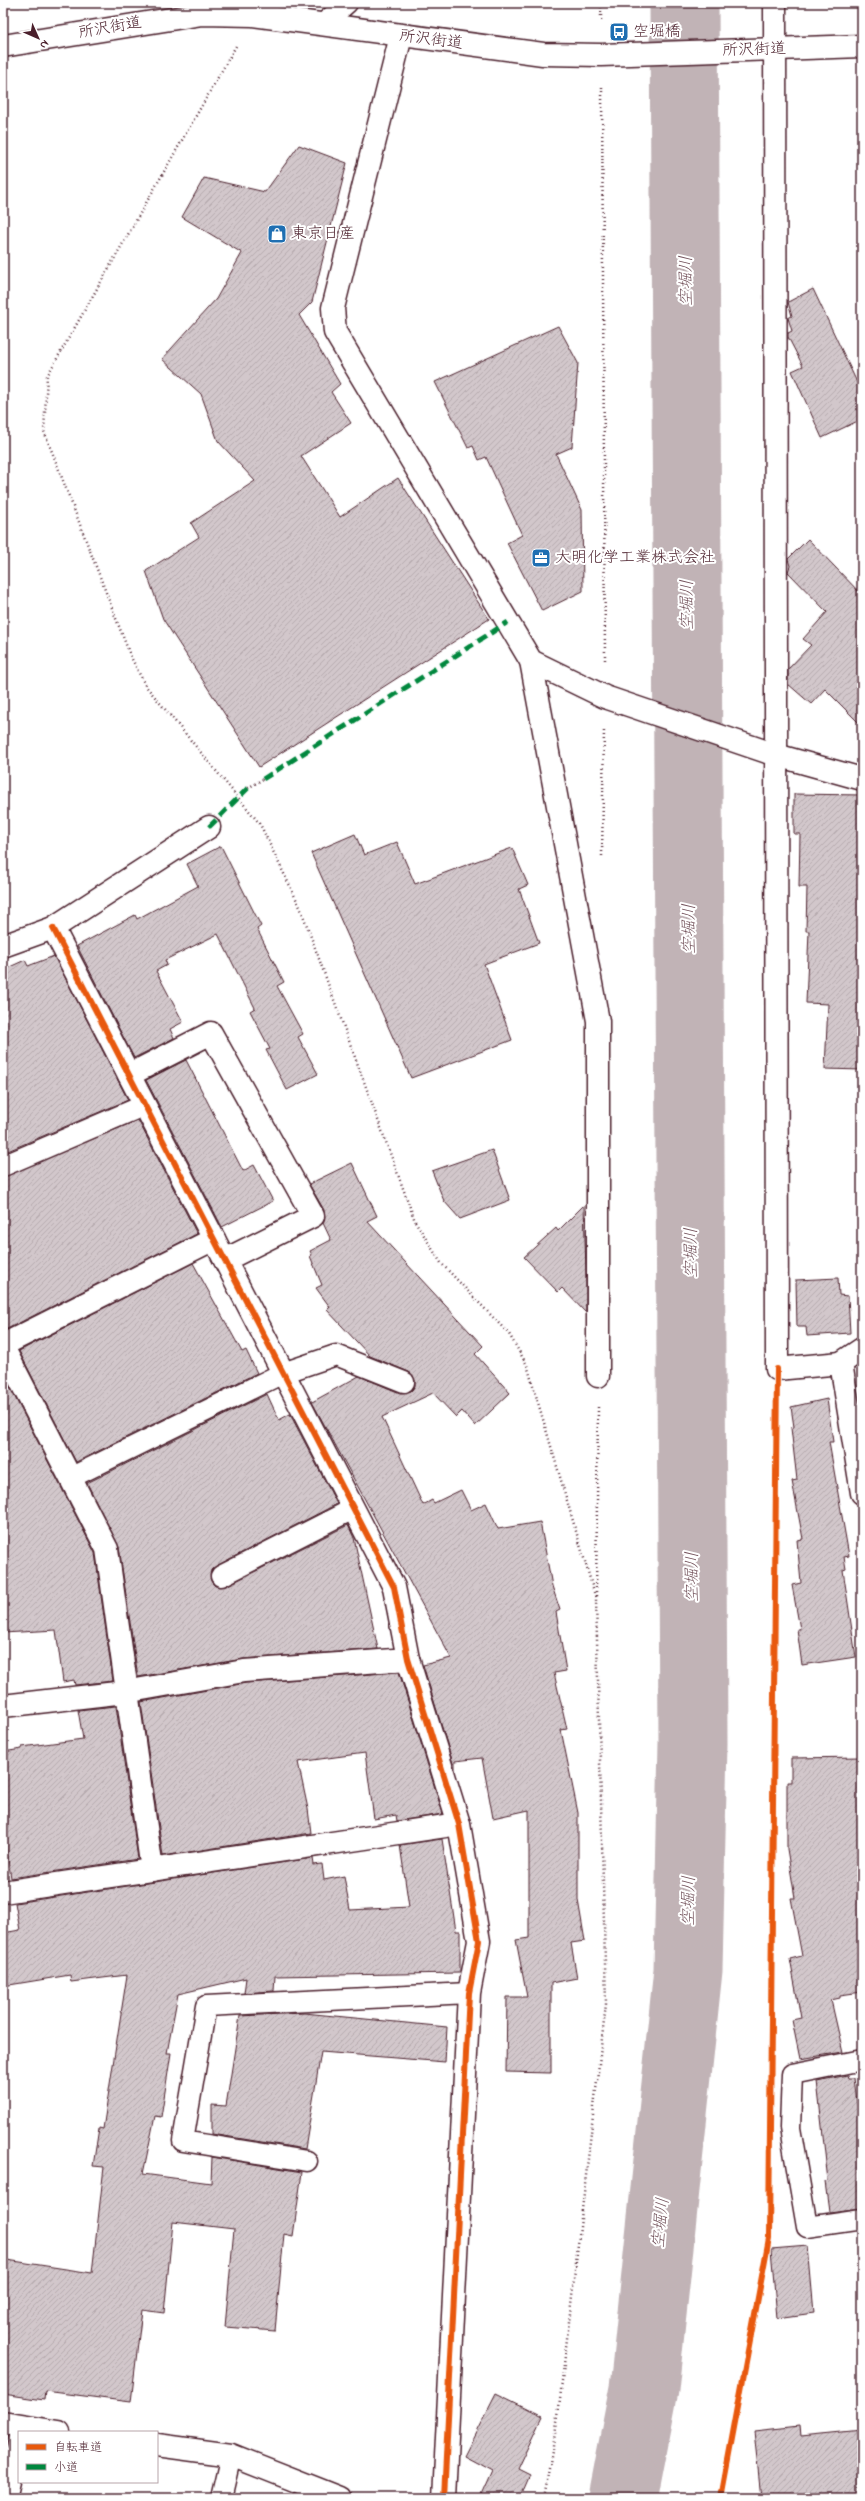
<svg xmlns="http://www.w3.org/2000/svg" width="865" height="2501" viewBox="0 0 865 2501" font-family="'Indie Flower','Klee One',sans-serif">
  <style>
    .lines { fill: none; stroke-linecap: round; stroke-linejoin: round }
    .river { stroke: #c1b3b6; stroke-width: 69 }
    .building { fill: url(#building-hatch); stroke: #4a1f2b }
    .lane-casing { stroke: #4a1f2b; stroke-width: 23 }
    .street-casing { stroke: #4a1f2b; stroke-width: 25 }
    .primary-casing { stroke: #4a1f2b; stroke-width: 25 }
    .path { stroke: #4a1f2b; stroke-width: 2.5; stroke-dasharray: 1 3; stroke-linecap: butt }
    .lane { stroke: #fff; stroke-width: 20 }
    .street { stroke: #fff; stroke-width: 22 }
    .primary { stroke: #fff; stroke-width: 22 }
    .quiet { stroke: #00873e; stroke-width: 5; stroke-dasharray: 10 5; stroke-linecap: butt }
    .cycleway-casing { stroke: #fff; stroke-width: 8 }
    .cycleway { stroke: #e8590c; stroke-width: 6 }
    .labels { text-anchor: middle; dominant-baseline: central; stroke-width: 4; stroke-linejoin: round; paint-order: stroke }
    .street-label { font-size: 16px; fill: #4a1f2b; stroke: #fff }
    .poi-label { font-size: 16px; fill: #4a1f2b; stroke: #fff; text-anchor: start }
    .water-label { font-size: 17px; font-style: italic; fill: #74535c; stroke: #fff }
  </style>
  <defs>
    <pattern id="building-hatch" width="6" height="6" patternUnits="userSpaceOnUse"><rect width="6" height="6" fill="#d2c7cb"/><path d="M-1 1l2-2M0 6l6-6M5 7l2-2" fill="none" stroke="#b6aaae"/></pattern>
  </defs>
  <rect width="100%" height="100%" fill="#fff"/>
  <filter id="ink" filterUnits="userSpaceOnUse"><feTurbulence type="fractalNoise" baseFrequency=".025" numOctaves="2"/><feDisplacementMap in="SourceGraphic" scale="8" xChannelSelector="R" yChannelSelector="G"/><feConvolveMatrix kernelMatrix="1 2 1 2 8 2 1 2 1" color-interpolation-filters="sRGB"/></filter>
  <g filter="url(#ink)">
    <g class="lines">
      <polyline class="river" points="623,2498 644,2389 688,1970 693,1743 684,3"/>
    </g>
    <g class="building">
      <polygon points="299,145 347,163 312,302 299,315 340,384 331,392 351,423 301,456 340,517 398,478 489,619 259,767 163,619 146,571 199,537 191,523 255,481 218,441 201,394 162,359 216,299 242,253 182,217 204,178 265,192"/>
      <polygon points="813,289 862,393 862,419 822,438 792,371 803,366 788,337 788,333 792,331 788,318 792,316 788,302"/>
      <polygon points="558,326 578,363 572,447 556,454 582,510 583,591 542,611 507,543 522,535 486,457 479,460 473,446 468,448 435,382"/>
      <polygon points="808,539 862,595 862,726 825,689 811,704 788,684 788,669 811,645 803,639 827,612 788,572 790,566 788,559"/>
      <polygon points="794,794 862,795 862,1070 825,1069 828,1004 806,1003 809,931 806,931 807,887 799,887 800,834 794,834"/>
      <polygon points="355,834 364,855 397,842 415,884 512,848 528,885 519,889 539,943 484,964 512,1040 411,1078 311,853"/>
      <polygon points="221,846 261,926 257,929 284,982 277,986 303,1034 298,1037 318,1074 287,1090 266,1050 270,1049 250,1011 255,1008 218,934 165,960 167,965 156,971 183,1022 170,1029 174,1038 134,1058 77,946 135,915 137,919 198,886 187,864"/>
      <polygon points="54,956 128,1100 3,1153 3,970 25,960 28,966"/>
      <polygon points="186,1060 243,1171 254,1165 273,1201 222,1227 146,1080"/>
      <polygon points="138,1120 197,1234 3,1331 3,1177"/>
      <polygon points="492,1150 510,1200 460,1219 444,1201 432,1171"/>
      <polygon points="352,1163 377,1216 367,1221 483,1346 475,1354 510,1393 475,1426 462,1411 456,1417 433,1393 382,1417 423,1505 432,1500 434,1503 461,1490 471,1510 486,1503 498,1529 540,1522 552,1586 560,1610 556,1612 566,1671 554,1673 567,1729 561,1730 578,1813 578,1900 585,1941 571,1943 577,1978 551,1983 551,2073 506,2072 507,1997 527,1997 516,1940 529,1938 529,1810 493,1818 482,1758 455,1761 455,1770 423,1665 451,1658 312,1402 359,1376 400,1393 411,1391 415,1386 415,1380 409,1372 370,1356 327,1310 330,1307 316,1288 322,1285 310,1256 312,1255 310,1251 331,1240 323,1223 324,1210 309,1184"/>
      <polygon points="584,1205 586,1273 586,1313 562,1288 558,1292 524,1257 556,1228 558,1231"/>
      <polygon points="193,1263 242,1352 246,1350 257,1373 76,1462 19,1351"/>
      <polygon points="838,1278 839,1295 848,1296 850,1333 807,1336 806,1327 797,1327 796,1280"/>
      <polygon points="3,1374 95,1553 113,1681 75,1685 74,1680 63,1682 56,1630 3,1633"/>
      <polygon points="267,1394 279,1420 290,1414 337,1504 216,1566 211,1570 211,1581 215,1586 226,1586 348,1525 354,1538 378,1649 243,1659 138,1677 119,1547 87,1483"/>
      <polygon points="827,1399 833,1442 829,1442 849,1556 844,1557 846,1569 843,1570 856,1657 802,1665 797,1629 800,1629 792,1585 801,1583 797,1540 803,1539 792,1481 797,1480 791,1428 794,1427 791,1407"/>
      <polygon points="399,1672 443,1814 397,1821 396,1815 374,1819 365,1753 298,1762 308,1809 311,1833 163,1856 141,1702 246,1683"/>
      <polygon points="116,1706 138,1859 11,1878 3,1828 3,1752 22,1749 22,1747 83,1739 78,1710"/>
      <polygon points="862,1757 862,1992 840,1995 840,1998 831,2000 843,2052 800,2059 792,2020 801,2018 790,1959 802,1956 791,1898 795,1898 787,1849 787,1782 791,1782 791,1758"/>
      <polygon points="442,1839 456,1931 460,1931 460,1973 275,1976 274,1991 244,1993 246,1978 178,1994 167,2053 171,2053 161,2117 155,2116 143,2174 211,2183 212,2157 302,2172 293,2236 284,2234 275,2331 225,2327 234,2229 173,2222 164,2313 142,2310 131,2402 45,2391 44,2400 3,2394 3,2287 7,2260 92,2273 104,2167 93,2166 99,2128 103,2129 127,1975 71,1982 70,1975 3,1986 3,1933 20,1930 15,1903 313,1858 314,1865 322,1864 324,1880 344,1876 350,1910 409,1907 400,1845"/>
      <polygon points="304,2013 447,2027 445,2062 321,2052 305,2149 212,2134 212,2105 226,2106 240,2016"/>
      <polygon points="848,2075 849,2078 854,2078 862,2142 862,2208 829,2212 825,2182 828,2181 817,2081"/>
      <polygon points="808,2246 814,2313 777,2318 771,2249"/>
      <polygon points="496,2393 543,2416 518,2469 530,2475 520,2498 480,2498 492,2471 464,2456"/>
      <polygon points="800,2426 801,2436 862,2430 862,2498 761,2498 754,2431"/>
    </g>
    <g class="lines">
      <defs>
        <g id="lane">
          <polyline points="323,24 347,3"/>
          <polyline points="3,1166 145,1105"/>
          <polyline points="70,1478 283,1373 336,1355 404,1382"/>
          <polyline points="221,1576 353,1509"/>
          <polyline points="862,2060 792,2074 790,2128 807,2227 862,2219"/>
          <polyline points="307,2161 183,2141 206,2006 469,1993"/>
          <polyline points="221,2498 231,2455"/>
        </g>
        <g id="street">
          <polyline points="775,3 777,1369 841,1363 862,1493"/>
          <polyline points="401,36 333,308 335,332 531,661 605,697 776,755 862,779"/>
          <polyline points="531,661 598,1021 598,1376"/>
          <polyline points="53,928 394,1587 408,1659 459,1824 479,1941 469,1993 444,2498"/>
          <polyline points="3,946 53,928 209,827"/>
          <polyline points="129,1075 211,1033 313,1216 225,1260"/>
          <polyline points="3,1345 214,1239"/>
          <polyline points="3,1347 107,1549 152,1870"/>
          <polyline points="841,1363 862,1349"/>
          <polyline points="3,1706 125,1692 244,1671 408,1659"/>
          <polyline points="3,1892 459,1824"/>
          <polyline points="3,2423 59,2432"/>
          <polyline points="157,2445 231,2455 340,2498"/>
          <polyline points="5,2498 19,2440"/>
        </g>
        <polyline id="primary" points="3,46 202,14 253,15 543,54 601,55 862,46"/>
      </defs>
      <use href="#lane" class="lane-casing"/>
      <use href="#street" class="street-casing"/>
      <use href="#primary" class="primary-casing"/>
      <g class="path">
        <polyline points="601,3 601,22"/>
        <polyline points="236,46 47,376 44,431 130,655 145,685 260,824 300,907 415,1221 441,1263 509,1334 527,1365 596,1599 606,2004 558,2416 544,2498"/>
        <polyline points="602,87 605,662"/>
        <polyline points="248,788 263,779"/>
        <polyline points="602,856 604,729"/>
        <polyline points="596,1596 598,1407"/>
      </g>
      <use href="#lane" class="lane"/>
      <use href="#street" class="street"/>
      <use href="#primary" class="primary"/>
      <g class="quiet">
        <polyline points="263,779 508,622"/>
        <polyline points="209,827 248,788"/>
      </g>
      <defs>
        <g id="cycleway">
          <polyline points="53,928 394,1587 408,1659 459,1824 479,1941 469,1993 444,2498"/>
          <polyline points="721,2498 769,2238 777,1369"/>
        </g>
      </defs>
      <use href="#cycleway" class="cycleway-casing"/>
      <use href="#cycleway" class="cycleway"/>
    </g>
  </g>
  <defs>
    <symbol id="bus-square" viewBox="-11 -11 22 22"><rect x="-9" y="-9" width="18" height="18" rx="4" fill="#1f6fb2" stroke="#fff"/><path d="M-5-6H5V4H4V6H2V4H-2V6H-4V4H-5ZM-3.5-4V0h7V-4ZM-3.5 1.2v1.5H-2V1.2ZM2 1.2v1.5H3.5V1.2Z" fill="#fff"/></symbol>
    <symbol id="shop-square" viewBox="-11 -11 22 22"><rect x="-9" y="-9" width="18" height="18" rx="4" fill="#1f6fb2" stroke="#fff"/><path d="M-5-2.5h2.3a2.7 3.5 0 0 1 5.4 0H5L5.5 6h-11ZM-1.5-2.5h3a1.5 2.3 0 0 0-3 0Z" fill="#fff"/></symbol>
    <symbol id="office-square" viewBox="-11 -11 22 22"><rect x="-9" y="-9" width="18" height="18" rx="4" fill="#1f6fb2" stroke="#fff"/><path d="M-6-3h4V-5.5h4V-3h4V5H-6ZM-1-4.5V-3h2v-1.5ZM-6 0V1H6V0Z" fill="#fff"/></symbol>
  </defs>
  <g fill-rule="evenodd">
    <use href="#bus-square" x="608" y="21" width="22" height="22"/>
    <use href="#shop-square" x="266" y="223" width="22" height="22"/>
    <use href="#office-square" x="530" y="547" width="22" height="22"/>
  </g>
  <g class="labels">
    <g class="street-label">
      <text transform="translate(110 28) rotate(-10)">所沢街道</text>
      <text transform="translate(431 40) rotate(7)">所沢街道</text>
      <text transform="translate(754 50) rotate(-2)">所沢街道</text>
    </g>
    <g class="poi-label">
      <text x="633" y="32">空堀橋</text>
      <text x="291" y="234">東京日産</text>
      <text x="555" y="558">大明化学工業株式会社</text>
    </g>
    <g class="water-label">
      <text transform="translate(686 281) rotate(-90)">空堀川</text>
      <text transform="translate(687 605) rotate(-90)">空堀川</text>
      <text transform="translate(689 929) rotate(-90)">空堀川</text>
      <text transform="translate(691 1253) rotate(-90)">空堀川</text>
      <text transform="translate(692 1577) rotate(-90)">空堀川</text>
      <text transform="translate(689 1901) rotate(-89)">空堀川</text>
      <text transform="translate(661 2223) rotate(-84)">空堀川</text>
    </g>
  </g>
  <rect width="865" height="2501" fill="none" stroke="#fff" stroke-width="16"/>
  <rect x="8" y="8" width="849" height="2485" fill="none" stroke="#4a1f2b" stroke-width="1.5" filter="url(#ink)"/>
  <rect x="18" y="2431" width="140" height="52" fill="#ffffff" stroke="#b7a5aa"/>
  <rect x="26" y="2444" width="20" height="6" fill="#e8590c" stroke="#b7a5aa"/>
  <text x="54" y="2451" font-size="12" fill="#4a1f2b">自転車道</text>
  <rect x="26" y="2464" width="20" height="6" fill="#00873e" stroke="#b7a5aa"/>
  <text x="54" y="2471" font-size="12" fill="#4a1f2b">小道</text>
  <g transform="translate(38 38) rotate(135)" stroke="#ffffff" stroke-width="3" paint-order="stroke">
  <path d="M0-3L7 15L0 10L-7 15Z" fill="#4a1f2b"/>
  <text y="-6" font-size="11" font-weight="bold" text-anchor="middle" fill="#4a1f2b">N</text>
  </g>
</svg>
